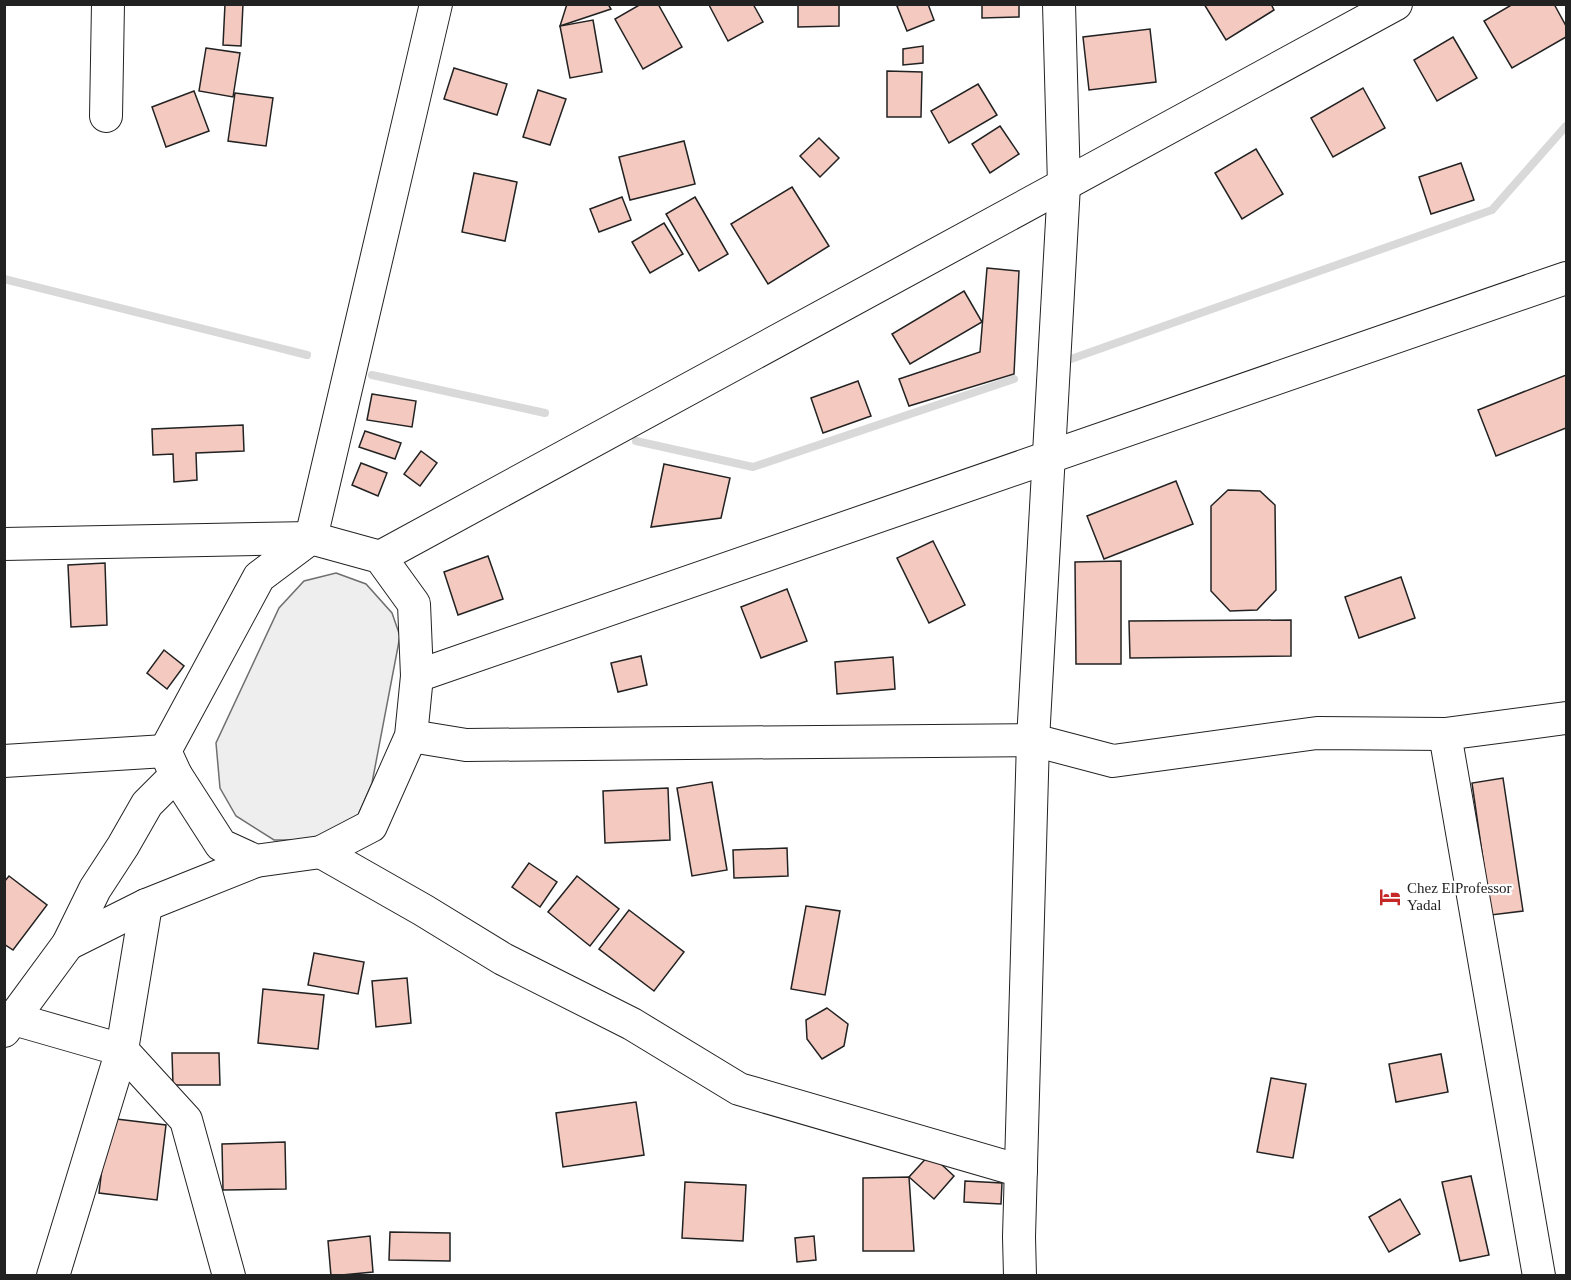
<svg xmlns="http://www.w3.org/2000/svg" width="1571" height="1280" viewBox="0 0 1571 1280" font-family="'Times New Roman',serif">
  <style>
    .green { fill: #eee; stroke: #6f6f6f; stroke-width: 1.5 }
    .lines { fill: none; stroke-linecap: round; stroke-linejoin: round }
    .stream { stroke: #d9d9d9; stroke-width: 8 }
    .building { fill: #f3c9c0; stroke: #222; stroke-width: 1.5 }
    .minor-casing { stroke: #222; stroke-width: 34 }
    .minor { stroke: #fff; stroke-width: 32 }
    .labels { text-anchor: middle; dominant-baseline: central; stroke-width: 4.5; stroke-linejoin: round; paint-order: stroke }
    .poi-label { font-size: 15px; fill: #222; stroke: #fff; text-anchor: start }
  </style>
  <rect width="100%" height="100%" fill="#fff"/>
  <polygon class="green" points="336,573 366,584 392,613 400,636 372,783 358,815 314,840 274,840 236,816 220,788 216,743 279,608 304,581"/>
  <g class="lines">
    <g class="stream">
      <polyline points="4,279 307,355"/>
      <polyline points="1071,359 1492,210 1566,126"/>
      <polyline points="372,375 545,413"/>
      <polyline points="636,441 753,467 1014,379"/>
    </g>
  </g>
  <g class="building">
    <polygon points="225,4 243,4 241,46 223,45"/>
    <polygon points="567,4 608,4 611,9 560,26"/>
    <polygon points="641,4 658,4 682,47 643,69 615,19"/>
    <polygon points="710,4 753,4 763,22 728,41 709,5"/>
    <polygon points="798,4 839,4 839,26 798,27"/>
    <polygon points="901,4 928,4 934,20 907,31 897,6"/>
    <polygon points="982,4 1019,4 1019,17 982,18"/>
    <polygon points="1204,4 1271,4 1274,10 1226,40"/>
    <polygon points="1513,4 1554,4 1566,26 1566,37 1512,68 1484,21"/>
    <polygon points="593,20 602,72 570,78 560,26"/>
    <polygon points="1150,29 1156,82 1089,90 1083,37"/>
    <polygon points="1453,37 1477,78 1437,101 1414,60"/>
    <polygon points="923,46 923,63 903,65 903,49"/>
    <polygon points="206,48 240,53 233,97 199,91"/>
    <polygon points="454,68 507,84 497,115 444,99"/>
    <polygon points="887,71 922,72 921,117 887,117"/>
    <polygon points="978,84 997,115 949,143 931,111"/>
    <polygon points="1363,88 1385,128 1333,157 1311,118"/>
    <polygon points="538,90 566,99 550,145 523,137"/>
    <polygon points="194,91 209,131 166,147 152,107"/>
    <polygon points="235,93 273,98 266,146 228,141"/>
    <polygon points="1000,126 1019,154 990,173 972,144"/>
    <polygon points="819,138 839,158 820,177 800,156"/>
    <polygon points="684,141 695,184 630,200 619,157"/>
    <polygon points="1256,149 1283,194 1242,219 1215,173"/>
    <polygon points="1461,163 1474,200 1431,214 1419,177"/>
    <polygon points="474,173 517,182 505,241 462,232"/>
    <polygon points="792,187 829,246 768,284 731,224"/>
    <polygon points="622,197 631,220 599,232 590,209"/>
    <polygon points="695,197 728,254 699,271 666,214"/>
    <polygon points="664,223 683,254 650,273 632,242"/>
    <polygon points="987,268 1019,271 1014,374 909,406 899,379 980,352"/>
    <polygon points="964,291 982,322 910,364 892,334"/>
    <polygon points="1566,375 1566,428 1496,456 1478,410"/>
    <polygon points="858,381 871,416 823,433 811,398"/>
    <polygon points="372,394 416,401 412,427 367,420"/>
    <polygon points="243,425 244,451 196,453 197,480 174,482 173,454 153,455 152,429"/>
    <polygon points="365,431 401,443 395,459 359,447"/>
    <polygon points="421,451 437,463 420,486 404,474"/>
    <polygon points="361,463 387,473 378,496 352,485"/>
    <polygon points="664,464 730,478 721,518 651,527"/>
    <polygon points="1176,481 1193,524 1104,559 1087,516"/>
    <polygon points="1228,490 1260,491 1275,505 1276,590 1257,610 1230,611 1211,591 1211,506"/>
    <polygon points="933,541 965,605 929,623 897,558"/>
    <polygon points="488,556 503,599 458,615 444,572"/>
    <polygon points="1121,561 1121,664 1076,664 1075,562"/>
    <polygon points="105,563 107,625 71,627 68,565"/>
    <polygon points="1401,577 1415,618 1359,638 1345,597"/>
    <polygon points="787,589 807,641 761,658 741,607"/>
    <polygon points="1291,620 1291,656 1130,658 1129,621"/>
    <polygon points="164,650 184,666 167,689 147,673"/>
    <polygon points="641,656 647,685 618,692 611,663"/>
    <polygon points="893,657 895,689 837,694 835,662"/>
    <polygon points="1503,778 1523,911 1491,915 1472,783"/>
    <polygon points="712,782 727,870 692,876 677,788"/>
    <polygon points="668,788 670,840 605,843 603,791"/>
    <polygon points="787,848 788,876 734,878 733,850"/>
    <polygon points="529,863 557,882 540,907 512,887"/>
    <polygon points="9,876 47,905 13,950 4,944 4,882"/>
    <polygon points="577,876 619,909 590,946 548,912"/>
    <polygon points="806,906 840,911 825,995 791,989"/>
    <polygon points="629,910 684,952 654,991 599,949"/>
    <polygon points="314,953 364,962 358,994 308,985"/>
    <polygon points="407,978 411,1023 376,1027 372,981"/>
    <polygon points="263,989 324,995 318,1049 258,1043"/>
    <polygon points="827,1008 848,1024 844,1046 822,1059 807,1039 806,1020"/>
    <polygon points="172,1053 219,1053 220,1085 173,1085"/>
    <polygon points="1441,1054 1448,1092 1396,1102 1389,1064"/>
    <polygon points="1271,1078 1306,1084 1293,1158 1257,1152"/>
    <polygon points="636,1102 644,1155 563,1167 556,1113"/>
    <polygon points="108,1118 166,1125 157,1200 99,1193"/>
    <polygon points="285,1142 286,1189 223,1190 222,1144"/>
    <polygon points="930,1154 954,1176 934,1199 909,1177"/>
    <polygon points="1471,1176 1489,1255 1460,1261 1442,1182"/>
    <polygon points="909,1177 914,1251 863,1251 863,1178"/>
    <polygon points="965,1181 1002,1183 1001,1204 964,1202"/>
    <polygon points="685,1182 746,1185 743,1241 682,1238"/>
    <polygon points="1400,1199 1420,1234 1389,1252 1369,1217"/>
    <polygon points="390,1232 450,1233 450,1261 389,1260"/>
    <polygon points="370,1236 373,1272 331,1276 328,1241"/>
    <polygon points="814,1236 816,1260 797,1262 795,1238"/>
  </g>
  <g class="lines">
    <defs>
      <g id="minor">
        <polyline points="106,116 108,4"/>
        <polygon points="311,538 380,557 414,604 417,676 411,736 371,826 321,852 256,861 221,845 176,775 165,751 259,577"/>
        <polyline points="4,544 311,538 436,4"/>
        <polyline points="380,557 1396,4"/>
        <polyline points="417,676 1566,278"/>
        <polyline points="1445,734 1539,1276"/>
        <polyline points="411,736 466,745 1033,740 1113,761 1317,733 1445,734 1566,718"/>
        <polyline points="4,761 165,751"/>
        <polyline points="321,852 423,910 503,959 632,1024 739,1089 1021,1171"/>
        <polyline points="68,944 146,905 256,861"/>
        <polyline points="14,1019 122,1050 186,1120 229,1276"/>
        <polyline points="4,1031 68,944 95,889 123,846 147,804 176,775"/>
        <polyline points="53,1276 122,1050 146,905"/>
        <polyline points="1020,1276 1019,1237 1033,740 1064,185 1059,4"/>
      </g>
    </defs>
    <use href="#minor" class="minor-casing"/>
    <use href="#minor" class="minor"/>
  </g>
  <defs>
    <symbol id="hotel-bare" viewBox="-9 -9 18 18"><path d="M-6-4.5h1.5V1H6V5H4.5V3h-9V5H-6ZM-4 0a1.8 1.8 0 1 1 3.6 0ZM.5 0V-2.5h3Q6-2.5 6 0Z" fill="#c62828" stroke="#fff" stroke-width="2.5" paint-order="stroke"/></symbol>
  </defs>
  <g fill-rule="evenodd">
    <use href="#hotel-bare" x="1375" y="882" width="30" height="30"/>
  </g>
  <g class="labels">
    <g class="poi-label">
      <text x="1407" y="888">Chez ElProfessor<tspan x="1407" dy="17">Yadal</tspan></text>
    </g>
  </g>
  <rect width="1571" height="1280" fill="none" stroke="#222222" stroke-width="12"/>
</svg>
